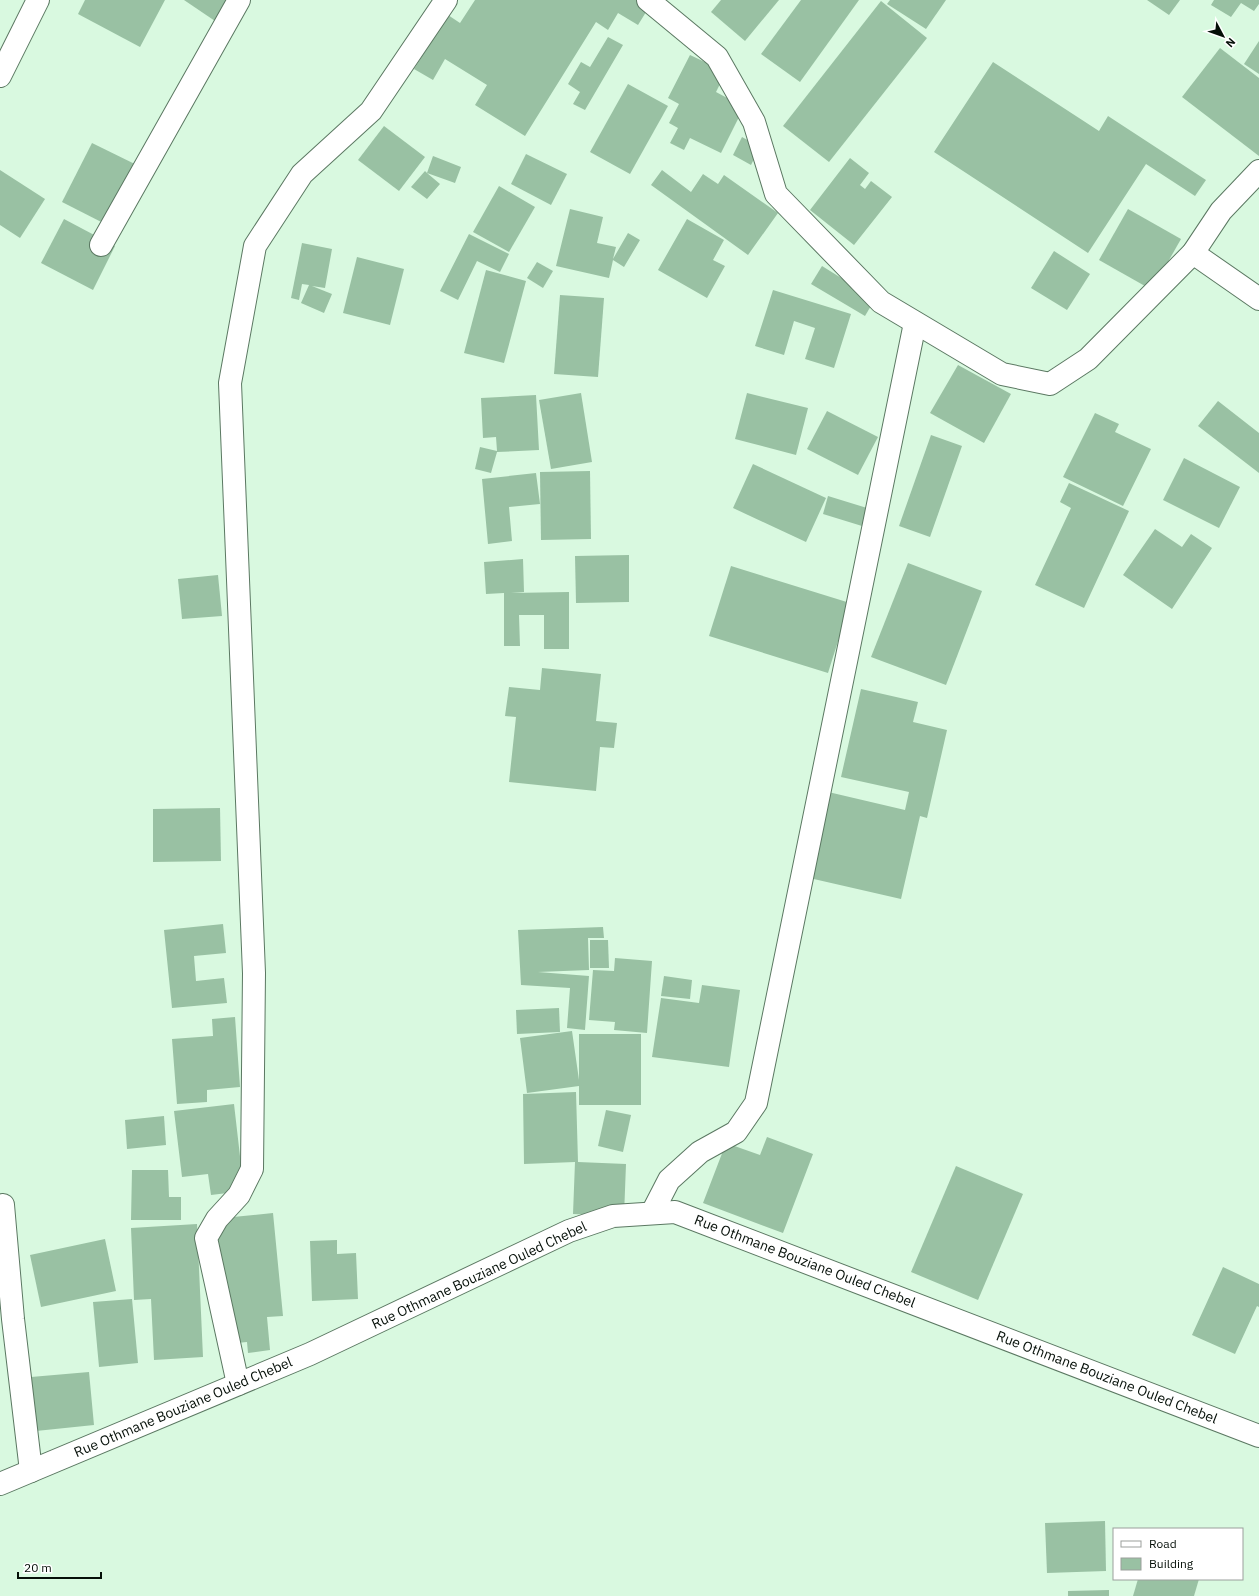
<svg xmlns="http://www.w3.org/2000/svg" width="1259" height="1596" viewBox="0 0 1259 1596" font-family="'IBM Plex Sans',sans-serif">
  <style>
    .building { fill: #99c1a3 }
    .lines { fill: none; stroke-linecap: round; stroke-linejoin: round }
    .minor-casing { stroke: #5b7862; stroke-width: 24 }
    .minor { stroke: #fff; stroke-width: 22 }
    .labels { text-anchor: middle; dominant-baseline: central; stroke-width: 3; stroke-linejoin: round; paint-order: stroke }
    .street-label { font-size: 14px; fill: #050f08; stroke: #fff }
  </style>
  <rect width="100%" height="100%" fill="#d9f9e0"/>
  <g class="building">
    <polygon points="85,0 165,0 140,47 78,14"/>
    <polygon points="184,0 229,0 215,21"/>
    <polygon points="475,0 646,0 651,4 638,25 618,13 608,30 596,22 525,136 475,105 487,85 445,59 433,80 414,69 448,15 460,23"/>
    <polygon points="721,0 779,0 745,41 711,12"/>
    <polygon points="801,0 859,0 800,82 761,54"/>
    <polygon points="890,0 946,0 926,29 887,4"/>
    <polygon points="1147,0 1180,0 1169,15"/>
    <polygon points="1214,0 1259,0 1259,4 1254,11 1241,3 1231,17 1211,5"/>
    <polygon points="881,1 927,38 829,162 783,126"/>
    <polygon points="608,37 623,45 585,110 573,104 580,92 568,84 581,62 590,67"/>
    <polygon points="1259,41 1259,74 1244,64"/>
    <polygon points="1220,48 1259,78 1259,156 1182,97"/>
    <polygon points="690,55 726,72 716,92 744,107 721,153 690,138 684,150 670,143 678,128 669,123 679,104 668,98"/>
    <polygon points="993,62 1099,131 1108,116 1206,180 1195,196 1146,164 1088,253 934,152"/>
    <polygon points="628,84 668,106 630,174 590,152"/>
    <polygon points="384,126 425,157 399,191 358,160"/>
    <polygon points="742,137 760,147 751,165 733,155"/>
    <polygon points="92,143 147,170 117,230 62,202"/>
    <polygon points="526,154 567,174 551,205 511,184"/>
    <polygon points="433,156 461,167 455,183 427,173 440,184 427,199 411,187 425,171 427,173"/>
    <polygon points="850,158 869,173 860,185 865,189 871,181 892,197 854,245 810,210"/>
    <polygon points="0,170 45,199 20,238 0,225"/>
    <polygon points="662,170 691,192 703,174 718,184 724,175 778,213 748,255 651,185"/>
    <polygon points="499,186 535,207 509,252 473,232"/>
    <polygon points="570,209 603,217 597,243 616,247 613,259 628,233 640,240 624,267 613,260 609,278 556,266"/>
    <polygon points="1128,209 1181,239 1152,290 1099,260"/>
    <polygon points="64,219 115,246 93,290 41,263"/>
    <polygon points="687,219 724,240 713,260 725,266 707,298 658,270"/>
    <polygon points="469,234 509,254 500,272 477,261 458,300 440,291"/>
    <polygon points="302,243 332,249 325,288 312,286 332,294 324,313 301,303 309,285 302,284 299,300 291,298"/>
    <polygon points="1054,251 1090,274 1067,310 1031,288"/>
    <polygon points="357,257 404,269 390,325 343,313"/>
    <polygon points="537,262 553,271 543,288 527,278"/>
    <polygon points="822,266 875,299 865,316 811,284"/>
    <polygon points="486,270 526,281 504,363 464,353"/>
    <polygon points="773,290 851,314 834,368 805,359 815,328 794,321 784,355 755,346"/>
    <polygon points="560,295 604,298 598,377 554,374"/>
    <polygon points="958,365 1011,394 984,443 930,413"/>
    <polygon points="581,393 592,462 551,469 539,400"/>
    <polygon points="747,393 808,408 796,455 735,439"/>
    <polygon points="536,395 539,450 497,452 491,473 475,469 480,447 497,451 496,437 483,438 481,398"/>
    <polygon points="1218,401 1259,433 1259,473 1198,426"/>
    <polygon points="827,411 878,437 858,475 807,449"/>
    <polygon points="1095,413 1119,424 1115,432 1151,449 1123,506 1063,477"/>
    <polygon points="931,435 962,446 930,537 899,526"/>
    <polygon points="1184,458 1240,487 1219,528 1163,500"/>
    <polygon points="753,464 826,498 806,542 733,508"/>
    <polygon points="590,471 591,539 541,540 540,472"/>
    <polygon points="536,473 540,504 509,507 512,541 488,544 482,479"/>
    <polygon points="1069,483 1129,511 1084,608 1035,585 1071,508 1060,502"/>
    <polygon points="828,496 867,508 862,526 823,514"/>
    <polygon points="1155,529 1182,547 1191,534 1212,548 1172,609 1123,575"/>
    <polygon points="629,555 629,602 576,603 575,556"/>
    <polygon points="523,559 524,592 511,593 569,592 569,649 544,649 544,615 519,615 520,646 504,646 504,593 486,594 484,562"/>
    <polygon points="908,563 982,591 946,685 871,657"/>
    <polygon points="731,566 850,603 828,673 709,636"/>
    <polygon points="218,575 222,616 182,619 178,579"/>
    <polygon points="542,668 601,674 596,721 617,723 614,748 600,747 596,791 509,782 516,717 505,716 509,687 540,690"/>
    <polygon points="861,689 918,702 913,722 947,730 927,818 920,816 901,899 805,877 824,791 905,810 909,792 841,777"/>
    <polygon points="220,808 221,861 153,862 153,809"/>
    <polygon points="223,924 226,953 194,956 196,981 224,978 227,1003 172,1008 164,930"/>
    <polygon points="603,927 604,938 588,938 589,970 538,972 589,976 585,1030 567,1028 570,988 521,985 518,930"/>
    <polygon points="590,940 608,940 609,968 590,968"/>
    <polygon points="615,958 652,961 647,1033 614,1030 615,1022 589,1020 593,970 614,971"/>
    <polygon points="664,976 692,980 690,999 661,996"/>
    <polygon points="702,985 740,990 729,1067 652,1057 661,998 699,1003"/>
    <polygon points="559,1008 560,1032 517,1034 516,1010"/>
    <polygon points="235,1017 240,1087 207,1090 207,1102 177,1104 172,1039 213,1036 212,1019"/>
    <polygon points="572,1031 579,1080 579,1034 641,1034 641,1105 579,1105 579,1086 527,1093 520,1038"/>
    <polygon points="576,1092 578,1162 626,1164 624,1216 573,1214 575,1162 524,1164 523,1094"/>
    <polygon points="234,1104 244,1191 211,1195 208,1174 182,1177 174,1111"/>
    <polygon points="606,1110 631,1115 623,1152 598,1146"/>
    <polygon points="164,1116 166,1145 127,1149 125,1120"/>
    <polygon points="767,1137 813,1154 783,1233 703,1203 726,1143 760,1155"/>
    <polygon points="956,1166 1023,1194 978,1300 911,1272"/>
    <polygon points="132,1170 168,1170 169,1197 181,1197 181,1220 131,1220"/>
    <polygon points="273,1213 283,1316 267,1317 270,1350 248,1353 247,1342 226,1344 213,1219"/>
    <polygon points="197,1224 203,1357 154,1360 151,1299 134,1300 131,1228"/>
    <polygon points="105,1239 116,1291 41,1307 30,1255"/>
    <polygon points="337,1240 337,1254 356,1253 358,1299 312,1301 310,1241"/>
    <polygon points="1223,1267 1259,1284 1259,1307 1257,1306 1235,1354 1192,1335"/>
    <polygon points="132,1299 138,1363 99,1367 93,1302"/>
    <polygon points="89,1372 94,1425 36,1431 31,1377"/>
    <polygon points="1105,1521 1106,1571 1047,1573 1045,1523"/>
    <polygon points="1138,1579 1199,1579 1194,1596 1133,1596"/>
    <polygon points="1109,1590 1109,1596 1068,1596 1068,1591"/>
  </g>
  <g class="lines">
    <defs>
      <g id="minor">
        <polyline points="648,0 717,57 754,122 776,194 881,302 1002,374 1050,384 1088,359 1193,253 1221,211 1259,171"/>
        <polyline points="0,76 38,0"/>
        <polyline points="101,245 239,0"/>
        <polyline points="1193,253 1259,299"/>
        <polyline points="3,1205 13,1319 31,1471"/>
        <polyline points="652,1213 669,1180 700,1152 736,1132 756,1103 915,323"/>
        <polyline points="238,1384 206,1238 217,1219 239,1195 252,1169 254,973 230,383 255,246 302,174 371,111 446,0"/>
        <polyline points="0,1484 310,1354 569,1231 613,1216 675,1212 1259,1436"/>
      </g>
    </defs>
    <use href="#minor" class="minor-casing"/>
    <use href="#minor" class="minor"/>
  </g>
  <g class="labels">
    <g class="street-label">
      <text transform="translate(805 1261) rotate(21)">Rue Othmane Bouziane Ouled Chebel</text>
      <text transform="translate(479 1275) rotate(-25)">Rue Othmane Bouziane Ouled Chebel</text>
      <text transform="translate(1107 1377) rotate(21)">Rue Othmane Bouziane Ouled Chebel</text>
      <text transform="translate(183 1407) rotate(-23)">Rue Othmane Bouziane Ouled Chebel</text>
    </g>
  </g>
  <rect x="1113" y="1528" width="130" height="52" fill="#ffffff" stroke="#9b9f9c"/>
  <rect x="1121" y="1541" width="20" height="6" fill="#ffffff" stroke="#9b9f9c"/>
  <text x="1149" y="1548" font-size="12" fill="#050f08">Road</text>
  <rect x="1121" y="1558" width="20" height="12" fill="#99c1a3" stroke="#9b9f9c"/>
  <text x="1149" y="1568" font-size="12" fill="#050f08">Building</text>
  <g transform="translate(1223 36) rotate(131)" stroke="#ffffff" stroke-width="3" paint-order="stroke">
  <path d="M0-3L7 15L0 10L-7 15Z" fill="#050f08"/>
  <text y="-6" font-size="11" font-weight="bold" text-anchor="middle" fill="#050f08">N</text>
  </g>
  <path d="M18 1572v6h83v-6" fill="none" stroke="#050f08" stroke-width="2"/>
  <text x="24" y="1572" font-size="12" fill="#050f08" stroke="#ffffff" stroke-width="3" paint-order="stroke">20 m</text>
</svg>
